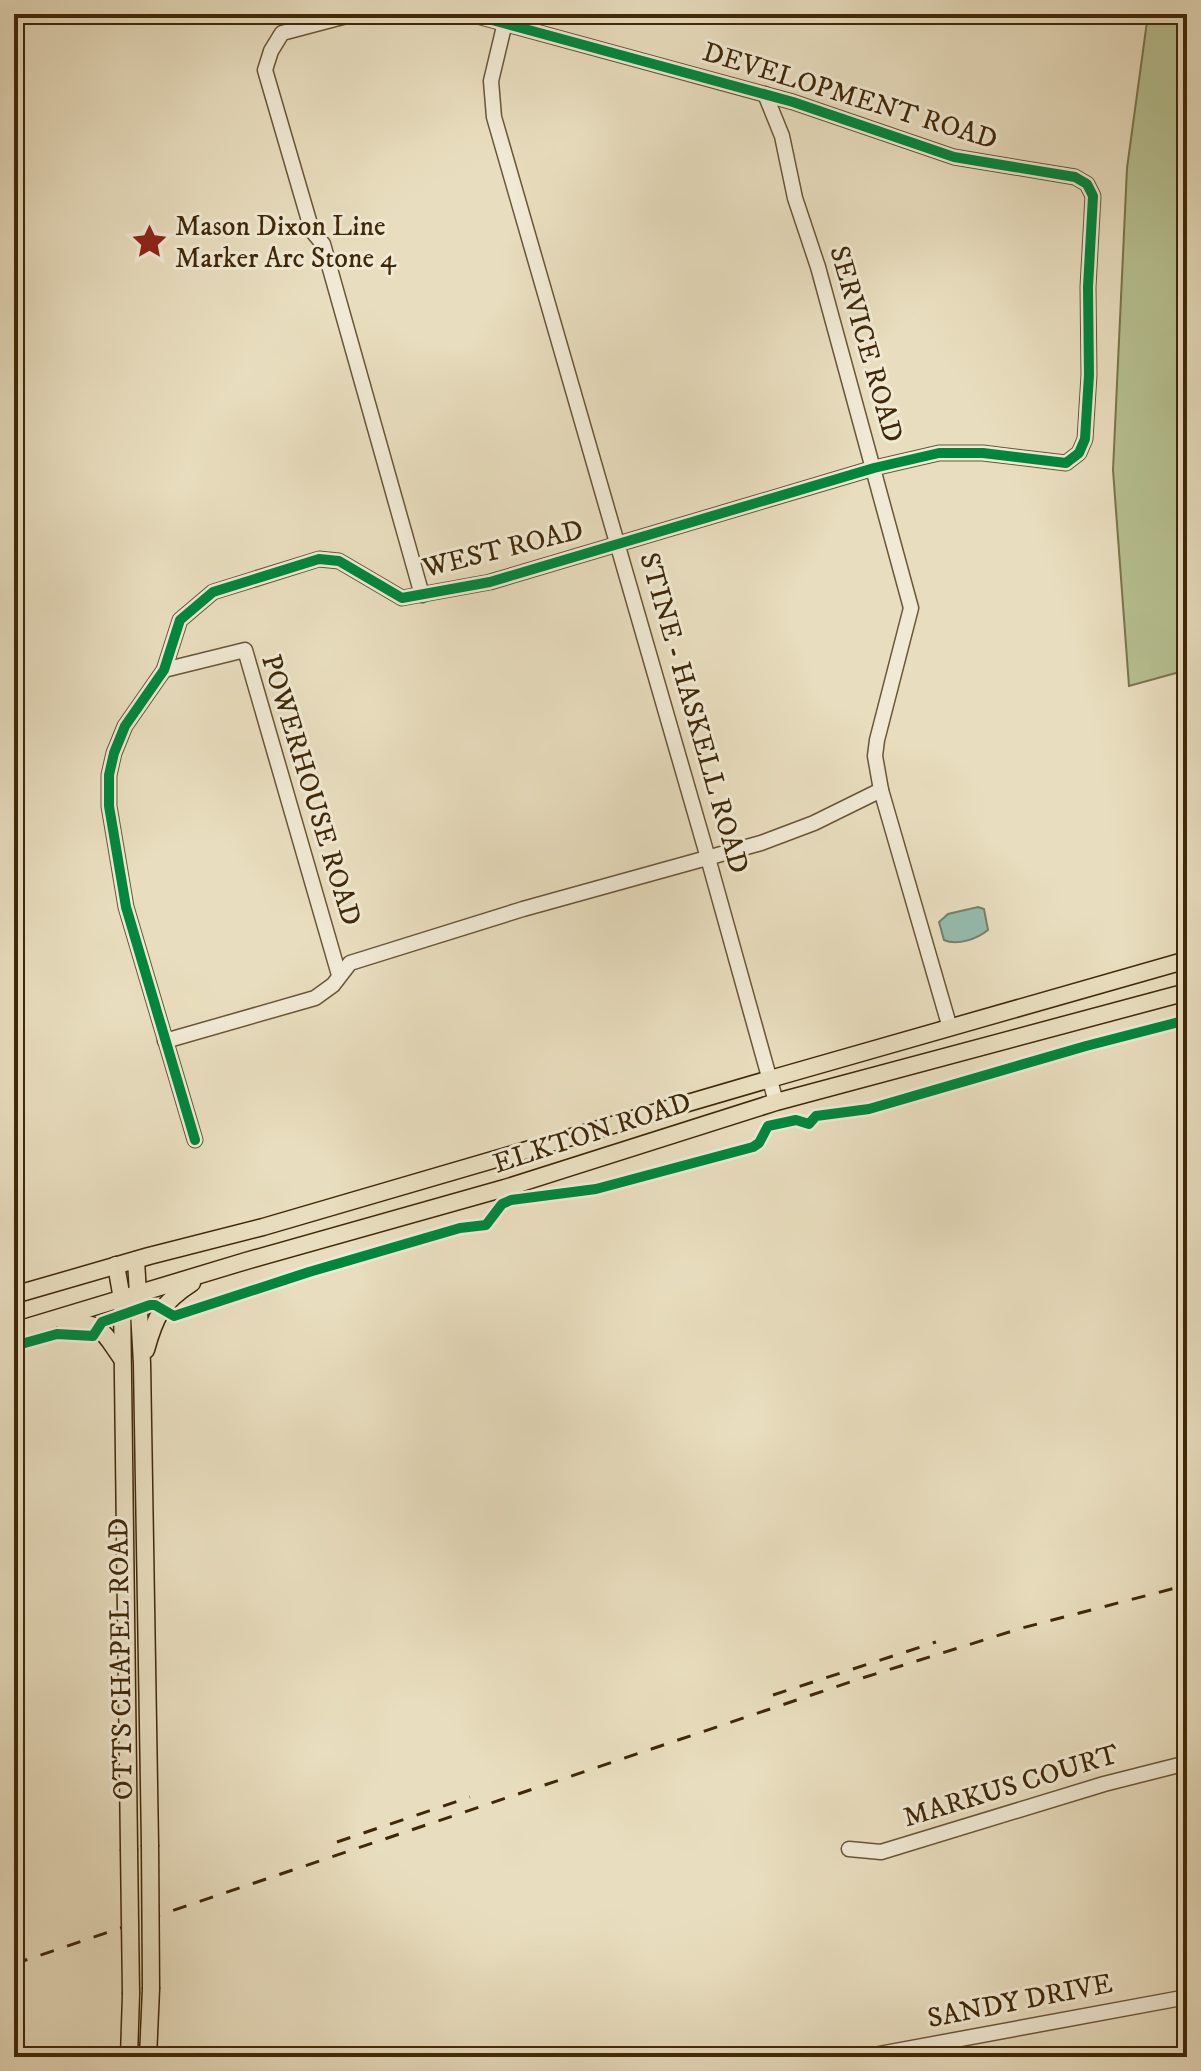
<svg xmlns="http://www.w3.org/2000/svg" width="1201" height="2071" viewBox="0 0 1201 2071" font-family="'IM FELL DW Pica',serif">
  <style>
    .green { fill: #b6c091; stroke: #7b744c; stroke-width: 2 }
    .water { fill: #97bcae; stroke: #74816b; stroke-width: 2 }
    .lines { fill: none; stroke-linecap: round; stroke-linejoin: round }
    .minor-casing { stroke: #6a5535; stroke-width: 17 }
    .major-casing { stroke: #402807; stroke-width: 19 }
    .minor { stroke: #f0e9d5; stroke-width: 14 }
    .major { stroke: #e8ddbe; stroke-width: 16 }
    .rail { stroke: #402807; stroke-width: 3; stroke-dasharray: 14 14; stroke-linecap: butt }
    .major-bridge-casing { stroke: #402807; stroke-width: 19; stroke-linecap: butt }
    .major-bridge { stroke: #e8ddbe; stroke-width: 16 }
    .cycleway-casing { stroke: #f0e9d5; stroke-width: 15 }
    .cycleway { stroke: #00873e; stroke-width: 10 }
    .labels { text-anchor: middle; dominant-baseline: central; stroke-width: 6; stroke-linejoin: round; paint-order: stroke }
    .street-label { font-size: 28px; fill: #402807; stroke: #f0e9d5 }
    .poi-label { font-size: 28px; fill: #402807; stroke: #f0e9d5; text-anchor: start }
  </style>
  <rect width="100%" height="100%" fill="#e8ddbe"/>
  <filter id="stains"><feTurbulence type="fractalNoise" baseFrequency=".0025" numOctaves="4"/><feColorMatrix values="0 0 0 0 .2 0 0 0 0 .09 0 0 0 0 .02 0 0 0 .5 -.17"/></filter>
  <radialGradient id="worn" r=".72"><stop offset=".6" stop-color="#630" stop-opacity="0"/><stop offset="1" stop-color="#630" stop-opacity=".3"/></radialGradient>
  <polygon class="green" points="1148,14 1187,14 1187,670 1129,686 1113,470 1127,168"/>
  <path class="water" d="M978,907L984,909L988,930C977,939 957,946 944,940L939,922L948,914Z"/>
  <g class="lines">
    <defs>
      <g id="minor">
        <polyline points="354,14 282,33 271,51 265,70 312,231 323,244 422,595"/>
        <polyline points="507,14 491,81 494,117 708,858 776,1102"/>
        <polyline points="765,94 782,136 795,198 818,267 911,608 877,740 875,756 881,790 950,1028"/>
        <polyline points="164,670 245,650 339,975"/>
        <polyline points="165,1041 315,998 333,985 350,963 523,909 761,843 814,823 881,790"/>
        <polyline points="195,1140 126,907 109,806 109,775 114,753 125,726 164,670 180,620 213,592 319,559 339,561 402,598 490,582 874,468 939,453 983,453 1066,463 1079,453 1085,439 1089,375 1088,287 1093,196 1087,184 1075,177 954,157 793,102 470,14"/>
        <polyline points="849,1849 881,1852 1104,1784 1187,1763"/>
        <polyline points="863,2057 1187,1997"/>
      </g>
      <g id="major">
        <polyline points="136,1260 142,1363 150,1845"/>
        <polyline points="116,1265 122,1299 129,1849"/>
        <polyline points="14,1295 149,1256 263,1227 770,1079 1187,960"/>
        <path d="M64,1322C102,1321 102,1331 122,1359"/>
        <polyline points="14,1331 246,1261 505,1188 776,1102 1187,992"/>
        <path d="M146,1350C155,1317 162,1302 192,1283"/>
        <polyline points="129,2057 131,1994"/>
        <polyline points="148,2057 151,1989"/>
      </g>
    </defs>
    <use href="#minor" class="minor-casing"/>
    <use href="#major" class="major-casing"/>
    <use href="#minor" class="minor"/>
    <use href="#major" class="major"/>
    <g class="rail">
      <polyline points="773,1695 936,1642"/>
      <polyline points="337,1842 470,1797"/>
      <polyline points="14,1964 856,1680 1022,1628 1187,1585"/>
    </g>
    <defs>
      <g id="major-bridge">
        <polyline points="150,1845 151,1989"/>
        <polyline points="129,1849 131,1994"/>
      </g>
    </defs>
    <use href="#major-bridge" class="major-bridge-casing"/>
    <use href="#major-bridge" class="major-bridge"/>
    <defs>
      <g id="cycleway">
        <polyline points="195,1140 126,907 109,806 109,775 114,753 125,726 164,670 180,620 213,592 319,559 339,561 402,598 490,582 874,468 939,453 983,453 1066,463 1079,453 1085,439 1089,375 1088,287 1093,196 1087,184 1075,177 954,157 793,102 470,14"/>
        <polyline points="14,1346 57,1334 93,1336 102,1322 150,1305 155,1305 174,1316 309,1272 460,1228 486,1225 502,1204 511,1200 596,1189 753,1147 759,1143 768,1126 796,1120 809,1124 816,1116 869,1109 1086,1046 1187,1020"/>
      </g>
    </defs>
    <use href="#cycleway" class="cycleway-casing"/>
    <use href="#cycleway" class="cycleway"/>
  </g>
  <defs>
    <symbol id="sight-bare" viewBox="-9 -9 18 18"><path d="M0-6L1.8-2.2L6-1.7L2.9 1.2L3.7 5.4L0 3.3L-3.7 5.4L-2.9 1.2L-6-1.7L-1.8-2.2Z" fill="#8f2418" stroke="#f0e9d5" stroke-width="2.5" paint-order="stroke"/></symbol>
  </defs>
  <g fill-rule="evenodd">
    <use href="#sight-bare" x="124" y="216" width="51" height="51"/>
  </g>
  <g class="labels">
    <g class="street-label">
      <text transform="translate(850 96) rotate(17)">DEVELOPMENT ROAD</text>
      <text transform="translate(866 344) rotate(74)">SERVICE ROAD</text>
      <text transform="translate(503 549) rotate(-14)">WEST ROAD</text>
      <text transform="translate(694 713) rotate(74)">STINE - HASKELL ROAD</text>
      <text transform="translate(311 790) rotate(73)">POWERHOUSE ROAD</text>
      <text transform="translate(592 1133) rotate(-18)">ELKTON ROAD</text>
      <text transform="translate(121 1659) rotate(-91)">OTTS CHAPEL ROAD</text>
      <text transform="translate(1011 1786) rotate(-17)">MARKUS COURT</text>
      <text transform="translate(1020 2001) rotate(-11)">SANDY DRIVE</text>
    </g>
    <g class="poi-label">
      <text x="175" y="226">Mason Dixon Line<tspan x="175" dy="32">Marker Arc Stone 4</tspan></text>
    </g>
  </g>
  <rect width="1201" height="2071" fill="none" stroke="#e8ddbe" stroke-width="48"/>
  <rect x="16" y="16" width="1169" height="2039" fill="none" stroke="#402807" stroke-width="4"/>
  <rect x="24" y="24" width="1153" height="2023" fill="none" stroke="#402807" stroke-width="2"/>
  <rect width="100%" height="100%" filter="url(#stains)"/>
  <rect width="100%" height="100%" fill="url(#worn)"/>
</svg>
